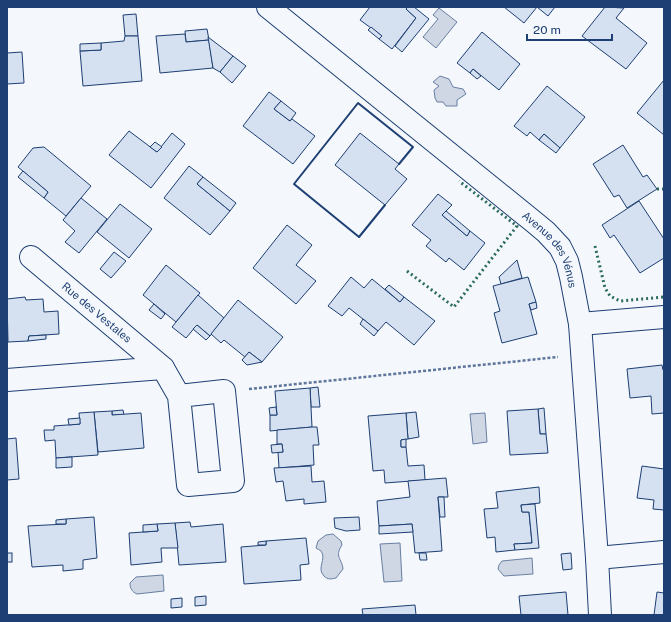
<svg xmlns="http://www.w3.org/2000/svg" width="671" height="622" viewBox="0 0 671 622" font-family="'Public Sans',sans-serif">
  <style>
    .water { fill: #cfd7e4; stroke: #687fa3 }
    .building { fill: #d5e0f0; stroke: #1d3f73 }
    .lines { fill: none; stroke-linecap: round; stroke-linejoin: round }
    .minor-casing { stroke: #1d3f73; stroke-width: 24 }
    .path { stroke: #5e769c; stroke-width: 2.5; stroke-dasharray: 3 2; stroke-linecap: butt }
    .minor { stroke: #f4f7fb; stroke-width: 22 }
    .hedge { stroke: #2c6c60; stroke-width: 3; stroke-dasharray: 2 3; stroke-linecap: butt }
    .wall { stroke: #1d3f73; stroke-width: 2 }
    .labels { text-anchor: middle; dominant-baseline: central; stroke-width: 3; stroke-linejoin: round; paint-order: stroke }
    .street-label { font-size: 11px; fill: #1d3f73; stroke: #f4f7fb }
  </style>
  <rect width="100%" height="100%" fill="#f4f7fb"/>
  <g class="water">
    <polygon points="439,8 457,22 436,48 423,37 438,19 433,15"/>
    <polygon points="440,76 449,79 453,87 463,89 466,94 457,100 457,106 446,106 443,102 437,102 435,98 434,90 439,86 433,82"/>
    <polygon points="485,413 487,442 473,444 470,414"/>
    <path d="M326,535L333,534L341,541L342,545C334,557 342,558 343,569L336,578C331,579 328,580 324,576C316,568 327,559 321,551C320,550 317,549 316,548L318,541Z"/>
    <polygon points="400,543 402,581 384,582 380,544"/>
    <polygon points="532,558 533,574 504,576 498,569 499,565 502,561"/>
    <path d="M163,575L164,591L137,594C132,592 130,588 130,583L136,577Z"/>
  </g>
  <g class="building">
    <polygon points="370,7 408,7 406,9 416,18 392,49 379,39 382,36 360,20"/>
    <polygon points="408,7 414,7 429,19 402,52 395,46 416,18 406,9"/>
    <polygon points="504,7 555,7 548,16 537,7 524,23"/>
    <polygon points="605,7 624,8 616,18 647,43 626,69 582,36"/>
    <polygon points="136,14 138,36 125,36 123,15"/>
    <polygon points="371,27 382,36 379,39 368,30"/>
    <polygon points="207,29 209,40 186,42 185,31"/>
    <polygon points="482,32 520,64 499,90 473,69 470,73 457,63"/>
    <polygon points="185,34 186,42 209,40 213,68 160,73 156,36"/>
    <polygon points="125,36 138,36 142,81 83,86 80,51 101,50 101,43 124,41"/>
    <polygon points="208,37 233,56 220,72 213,68"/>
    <polygon points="101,43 101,50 80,51 80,44"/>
    <polygon points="22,52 24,83 7,84 7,53"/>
    <polygon points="233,56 246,66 232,83 220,72"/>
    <polygon points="473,69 481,76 477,79 470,73"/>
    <polygon points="664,80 664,135 637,113"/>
    <polygon points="547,86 585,117 560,148 544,134 539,140 530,132 527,136 514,126"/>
    <polygon points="269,92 281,101 274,109 290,121 292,119 315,136 293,164 243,126"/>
    <polygon points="281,101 296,113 290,121 274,109"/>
    <polygon points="129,131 157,152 172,133 185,144 151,188 109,155"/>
    <polygon points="360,133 399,164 395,169 407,179 385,205 335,165"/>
    <polygon points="544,134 560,148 556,153 539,140"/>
    <polygon points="155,142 162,147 157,152 150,147"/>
    <polygon points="623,145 643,177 647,175 657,189 627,208 619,195 614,197 593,164"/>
    <polygon points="44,147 91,186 66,216 44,198 48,192 18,167 33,148"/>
    <polygon points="189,166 203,177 197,184 230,211 210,235 164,198"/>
    <polygon points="23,171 48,192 44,198 18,177"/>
    <polygon points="203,177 236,203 230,211 197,184"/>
    <polygon points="438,194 452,205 442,215 467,236 470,231 485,243 464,270 449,258 446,262 426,246 431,240 412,225"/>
    <polygon points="81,198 107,219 79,253 65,242 75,231 63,220"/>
    <polygon points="639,201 664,239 664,258 640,273 614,235 610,238 602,225"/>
    <polygon points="120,204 152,229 129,258 97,232"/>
    <polygon points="446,211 470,231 467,236 442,215"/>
    <polygon points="287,225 312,245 296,265 316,281 296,304 253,268"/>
    <polygon points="114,252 126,261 111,278 100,269"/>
    <polygon points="517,260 522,278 501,284 499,277"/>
    <polygon points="166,265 200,293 176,322 143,295"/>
    <polygon points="351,277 364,288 372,279 400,302 404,297 435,321 414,345 386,322 378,331 349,308 342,316 328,306"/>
    <polygon points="528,277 536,302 529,304 537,334 502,343 494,313 500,311 493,286"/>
    <polygon points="389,285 404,297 400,302 385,289"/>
    <polygon points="198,295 224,318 210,336 197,325 186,338 172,327"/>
    <polygon points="25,297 26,300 43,299 44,312 58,311 59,334 29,336 28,341 8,342 7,299"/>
    <polygon points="238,300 283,337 262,362 249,352 245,357 224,340 221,343 211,334"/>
    <polygon points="536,302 537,308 531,310 529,304"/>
    <polygon points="154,304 165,314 161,319 149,310"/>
    <polygon points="363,319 378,331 374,336 360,324"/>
    <polygon points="197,325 210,336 206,340 193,329"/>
    <polygon points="46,335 46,339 28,341 29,336"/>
    <polygon points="249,352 262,362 247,365 242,360"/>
    <polygon points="662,365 663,370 664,369 664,413 652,414 651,396 630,398 627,369"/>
    <polygon points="318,387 320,407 311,407 310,388"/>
    <polygon points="310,388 312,427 270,431 270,415 277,415 275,391"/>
    <polygon points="276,407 277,415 270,415 269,408"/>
    <polygon points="544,408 546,434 540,434 538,409"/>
    <polygon points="538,409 540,434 546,434 548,453 510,455 507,411"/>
    <polygon points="123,410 124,415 112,415 112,411"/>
    <polygon points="112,411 112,415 141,413 144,448 98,452 94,412"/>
    <polygon points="94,412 98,455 56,458 55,440 45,441 44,430 54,430 54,426 80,424 79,413"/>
    <polygon points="416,412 419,437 408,439 406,413"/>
    <polygon points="406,413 408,439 401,440 401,447 406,447 408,466 424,465 425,480 385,483 384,470 373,471 368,416"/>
    <polygon points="80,418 80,424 69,425 68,419"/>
    <polygon points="312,427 317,427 319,445 313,445 314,465 279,468 278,452 283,452 282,444 277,444 277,430"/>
    <polygon points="7,437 7,439 16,438 19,479 7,480"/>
    <polygon points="406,439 406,447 401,447 401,440"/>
    <polygon points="282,444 283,452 272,453 271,445"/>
    <polygon points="72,457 72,467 56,468 56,458"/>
    <polygon points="311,466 312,482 324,481 326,502 304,504 304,499 286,501 283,481 276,482 274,468"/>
    <polygon points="642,466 664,469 664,510 653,509 654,500 637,498"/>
    <polygon points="446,478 448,497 438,497 442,551 415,553 412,524 379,526 377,501 410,497 408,481"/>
    <polygon points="539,487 540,503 521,505 522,512 529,512 532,543 514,544 515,550 496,552 495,537 487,538 484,509 498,508 496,492"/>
    <polygon points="438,497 444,497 445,517 440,517"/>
    <polygon points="535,504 539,548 515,550 514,544 532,543 529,512 522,512 521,505"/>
    <polygon points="94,517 97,558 83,560 83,569 63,571 63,565 32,567 28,526 66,524 66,519"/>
    <polygon points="359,517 360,530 346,531 335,528 334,518"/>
    <polygon points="66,519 66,524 56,524 56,520"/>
    <polygon points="190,522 191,527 223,524 226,562 179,565 175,523"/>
    <polygon points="175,523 178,548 161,548 162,562 131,565 129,533 158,531 157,524"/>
    <polygon points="157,524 158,531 143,532 143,525"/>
    <polygon points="412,524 413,532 379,534 379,526"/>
    <polygon points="306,538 309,564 300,565 301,580 244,584 241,547 266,545 266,541"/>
    <polygon points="266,541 266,545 258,545 258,542"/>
    <rect x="7" y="553" width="5" height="9"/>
    <polygon points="419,553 426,553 427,560 420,560"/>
    <polygon points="571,553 572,569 563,570 561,554"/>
    <polygon points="566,592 568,615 521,615 519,596"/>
    <polygon points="657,592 664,593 664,615 654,615"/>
    <polygon points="206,596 206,605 195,606 195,597"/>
    <polygon points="182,598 182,607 171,608 171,599"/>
    <polygon points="415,605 416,615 363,615 362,609"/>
  </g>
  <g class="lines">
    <defs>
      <g id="minor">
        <path id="s1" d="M268,7L534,222L546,232L560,247L567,261L571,277L580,324L597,558L600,615"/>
        <path id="s2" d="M31,257L163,368L179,396L188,485L233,481L224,391L179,396"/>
        <polyline points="580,324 664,317"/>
        <polyline points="7,380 163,368"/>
        <polyline points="597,558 664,552"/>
      </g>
    </defs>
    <use href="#minor" class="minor-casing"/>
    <polyline class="path" points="249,389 558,357"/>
    <use href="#minor" class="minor"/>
    <g class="hedge">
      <polyline points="657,189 664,189"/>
      <polyline points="595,246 605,288 610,296 620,301 664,297"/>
      <polyline points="407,271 454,307 517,226 459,181"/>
    </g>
    <polyline class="wall" points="385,205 359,237 294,184 358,103 413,147 399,164"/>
  </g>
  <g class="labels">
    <g class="street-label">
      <text stroke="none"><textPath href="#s1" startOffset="375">Avenue des Vénus</textPath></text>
      <text stroke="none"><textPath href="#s2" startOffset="86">Rue des Vestales</textPath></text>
    </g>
  </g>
  <rect width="671" height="622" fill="none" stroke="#1d3f73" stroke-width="16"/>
  <path d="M527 34v6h85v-6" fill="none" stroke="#1d3f73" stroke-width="2"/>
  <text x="533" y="34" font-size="12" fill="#1d3f73" stroke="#f4f7fb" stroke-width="3" paint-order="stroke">20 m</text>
</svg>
